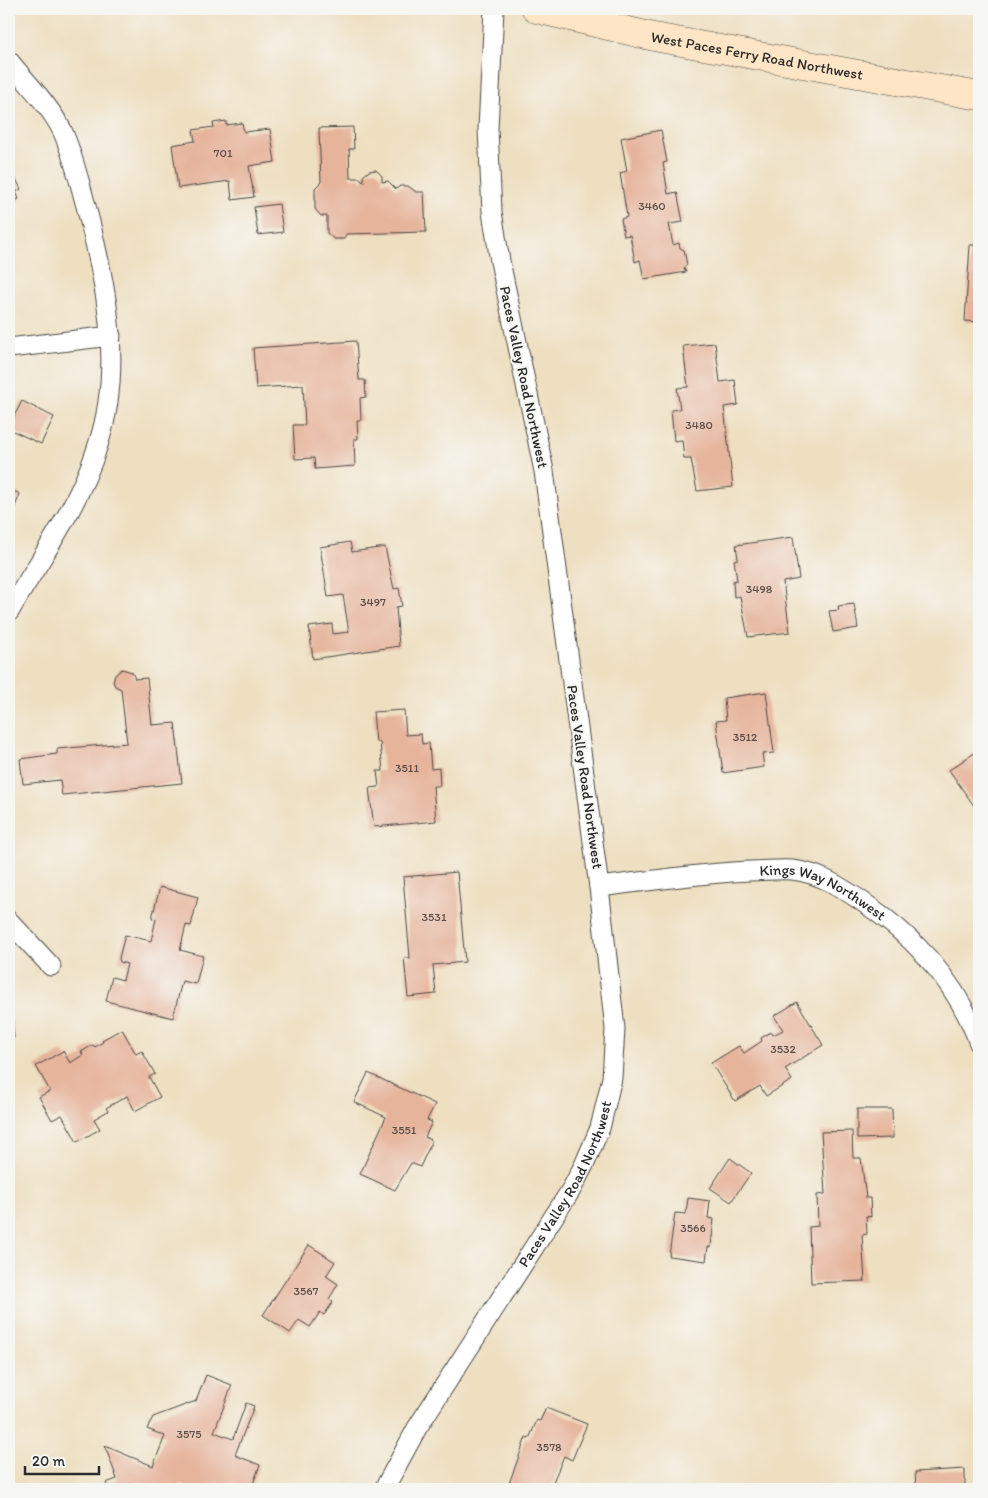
<svg xmlns="http://www.w3.org/2000/svg" width="988" height="1498" viewBox="0 0 988 1498" font-family="Itim,sans-serif">
  <style>
    .building { fill: #e6b49b }
    .lines { fill: none; stroke-linecap: round; stroke-linejoin: round }
    .street-casing { stroke: #484642; stroke-width: 21 }
    .secondary-casing { stroke: #484642; stroke-width: 29 }
    .street { stroke: #fff; stroke-width: 19 }
    .secondary { stroke: #fde5c5; stroke-width: 28 }
    .labels { text-anchor: middle; dominant-baseline: central; stroke-width: 4; stroke-linejoin: round; paint-order: stroke }
    .number-label { font-size: 12px; fill: #5a4d47 }
    .street-label { font-size: 15px; fill: #2b2b2b; stroke: #f6f6f2 }
  </style>
  <rect width="100%" height="100%" fill="#f6f6f2"/>
  <filter id="ink" filterUnits="userSpaceOnUse"><feTurbulence type="fractalNoise" baseFrequency=".02" numOctaves="2"/><feDisplacementMap in="SourceGraphic" scale="10" xChannelSelector="R" yChannelSelector="G"/><feConvolveMatrix kernelMatrix="1 2 1 2 8 2 1 2 1" color-interpolation-filters="sRGB"/></filter>
  <filter id="wash" filterUnits="userSpaceOnUse"><feTurbulence type="fractalNoise" baseFrequency=".0096" numOctaves="4" result="noise"/><feDisplacementMap in="SourceGraphic" scale="20" xChannelSelector="R" yChannelSelector="G"/><feGaussianBlur stdDeviation="1.12" result="paint"/><feColorMatrix in="noise" values="0 0 0 0 0 0 0 0 0 0 0 0 0 0 0 0 0 1.4 0 .05"/><feComposite in="paint" operator="in"/></filter>
  <g filter="url(#wash)">
    <rect width="100%" height="100%" fill="#eedfc1"/>
    <g id="blocks">
      <g class="building">
        <polygon points="226,121 226,125 242,123 244,132 270,129 275,162 249,166 254,197 232,200 230,181 178,188 172,145 195,141 193,130 214,127 213,123"/>
        <polygon points="353,127 354,149 349,149 350,178 360,178 364,182 363,176 369,171 376,170 382,176 382,182 388,181 396,189 400,186 408,186 416,192 424,192 426,232 346,234 344,239 334,239 327,233 327,216 321,216 315,209 315,188 321,182 319,128"/>
        <polygon points="661,130 667,162 663,163 668,194 677,192 683,222 669,224 673,245 679,243 680,248 684,250 687,265 684,268 686,272 644,279 640,260 635,262 630,235 624,236 621,219 627,217 620,173 627,171 621,138"/>
        <polygon points="9,165 21,189 16,192 19,199 9,204"/>
        <polygon points="279,204 283,232 258,235 254,207"/>
        <polygon points="970,245 979,245 979,322 965,321"/>
        <polygon points="356,341 359,380 365,380 366,397 360,398 361,421 357,421 358,439 354,439 355,466 315,469 314,458 295,459 293,425 305,425 303,385 256,388 253,348"/>
        <polygon points="715,343 720,382 735,380 738,405 724,407 733,487 697,491 691,459 684,459 682,440 674,441 671,410 680,409 677,388 688,387 683,346"/>
        <polygon points="22,401 54,417 41,444 11,430 9,435 9,419 12,420"/>
        <polygon points="9,489 20,494 9,521"/>
        <polygon points="793,537 799,579 783,582 790,632 748,637 740,596 734,597 733,581 737,580 734,560 738,559 736,545"/>
        <polygon points="350,542 352,552 385,547 394,589 399,588 402,606 396,607 399,646 313,659 309,627 332,624 333,634 349,632 343,595 328,597 320,547"/>
        <polygon points="854,604 858,628 833,632 829,611 839,610 838,606"/>
        <polygon points="122,669 132,672 135,679 147,678 152,725 175,723 182,783 62,795 60,780 23,784 20,759 57,754 57,749 127,743 121,689 115,686 113,681 115,675"/>
        <polygon points="766,692 774,753 762,754 764,767 723,773 716,721 726,720 724,698"/>
        <polygon points="404,710 406,735 421,734 422,744 429,743 431,769 439,768 440,786 433,786 436,821 374,827 369,788 379,787 377,771 383,771 380,742 376,742 373,712"/>
        <polygon points="979,750 979,813 949,770"/>
        <polygon points="457,872 465,962 433,965 436,994 408,997 404,958 410,958 403,877"/>
        <polygon points="160,887 198,897 191,926 186,925 180,950 203,956 196,984 182,981 173,1018 106,1001 112,977 123,980 127,964 120,962 119,958 125,935 151,941 156,919 152,918"/>
        <polygon points="797,1002 823,1045 785,1069 792,1080 766,1096 760,1086 735,1101 711,1063 739,1046 744,1053 762,1041 761,1038 771,1032 773,1035 783,1030 774,1016"/>
        <polygon points="9,1019 12,1019 14,1038 9,1039"/>
        <polygon points="122,1029 136,1054 142,1051 155,1074 149,1077 160,1097 135,1111 127,1096 106,1108 108,1111 94,1119 100,1129 77,1142 62,1115 52,1120 39,1097 50,1091 36,1066 63,1051 70,1063 83,1055 81,1052 93,1045 95,1047 103,1042 102,1040"/>
        <polygon points="368,1073 435,1104 427,1120 432,1122 425,1137 432,1141 420,1167 411,1163 395,1190 360,1174 386,1117 354,1102"/>
        <polygon points="857,1109 892,1109 893,1138 857,1139"/>
        <polygon points="852,1131 853,1158 861,1158 866,1198 870,1198 871,1217 866,1216 867,1234 862,1235 865,1281 811,1283 809,1227 818,1226 817,1195 825,1194 821,1132"/>
        <polygon points="730,1158 751,1173 731,1202 710,1188"/>
        <polygon points="688,1198 710,1201 708,1218 714,1219 711,1247 708,1247 706,1261 669,1256 675,1213 686,1214"/>
        <polygon points="309,1245 335,1262 326,1276 338,1284 329,1299 333,1302 324,1315 320,1312 310,1327 299,1320 290,1333 263,1315"/>
        <polygon points="206,1375 232,1385 214,1432 233,1439 246,1403 254,1406 235,1455 260,1465 251,1489 235,1489 222,1484 220,1489 192,1489 180,1484 178,1489 150,1489 133,1483 117,1489 109,1489 106,1483 117,1479 105,1446 153,1466 165,1436 147,1429 153,1417 196,1401"/>
        <polygon points="546,1408 587,1424 572,1460 564,1456 550,1489 507,1489 526,1437 529,1439 537,1420 540,1421"/>
        <polygon points="965,1469 965,1489 916,1489 915,1472"/>
      </g>
    </g>
  </g>
  <g filter="url(#ink)">
    <use href="#blocks" fill-opacity="0" stroke="#484642" stroke-width="1"/>
    <g class="lines">
      <defs>
        <g id="street">
          <path d="M9,61C27,83 49,105 62,130C73,154 79,181 86,206C106,284 124,366 98,445C79,506 41,557 9,612"/>
          <polyline points="9,348 111,336"/>
          <path id="s1" d="M599,887C650,881 700,873 750,871C764,871 779,869 792,870C819,873 839,886 860,900C914,936 957,981 979,1043"/>
          <polyline points="9,921 51,966"/>
          <path id="s2" d="M384,1489L417,1428L571,1190L585,1163L600,1128L612,1078L615,1029L599,887L544,471L500,261L492,212L488,129L494,9"/>
        </g>
        <g id="secondary">
          <path id="s3" d="M536,9L654,37L979,96"/>
        </g>
      </defs>
      <use href="#street" class="street-casing"/>
      <use href="#secondary" class="secondary-casing"/>
      <use href="#street" class="street"/>
      <use href="#secondary" class="secondary"/>
    </g>
  </g>
  <g class="labels">
    <g class="number-label">
      <text x="223" y="153">701</text>
      <text x="652" y="206">3460</text>
      <text x="699" y="425">3480</text>
      <text x="759" y="589">3498</text>
      <text x="373" y="602">3497</text>
      <text x="745" y="737">3512</text>
      <text x="407" y="768">3511</text>
      <text x="434" y="917">3531</text>
      <text x="783" y="1049">3532</text>
      <text x="404" y="1130">3551</text>
      <text x="693" y="1228">3566</text>
      <text x="306" y="1291">3567</text>
      <text x="189" y="1434">3575</text>
      <text x="549" y="1447">3578</text>
    </g>
    <g class="street-label">
      <text stroke="none"><textPath href="#s3" startOffset="226">West Paces Ferry Road Northwest</textPath></text>
      <text transform="translate(524 377) rotate(78)">Paces Valley Road Northwest</text>
      <text transform="translate(585 777) rotate(82)">Paces Valley Road Northwest</text>
      <text stroke="none"><textPath href="#s1" startOffset="230">Kings Way Northwest</textPath></text>
      <text stroke="none"><textPath href="#s2" startOffset="356">Paces Valley Road Northwest</textPath></text>
    </g>
  </g>
  <rect width="988" height="1498" fill="none" stroke="#f6f6f2" stroke-width="30"/>
  <path d="M25 1466v8h74v-8" fill="none" stroke="#2b2b2b" stroke-width="2.5"/>
  <text x="32" y="1466" font-size="15" fill="#2b2b2b" stroke="#f6f6f2" stroke-width="4" paint-order="stroke">20 m</text>
</svg>
